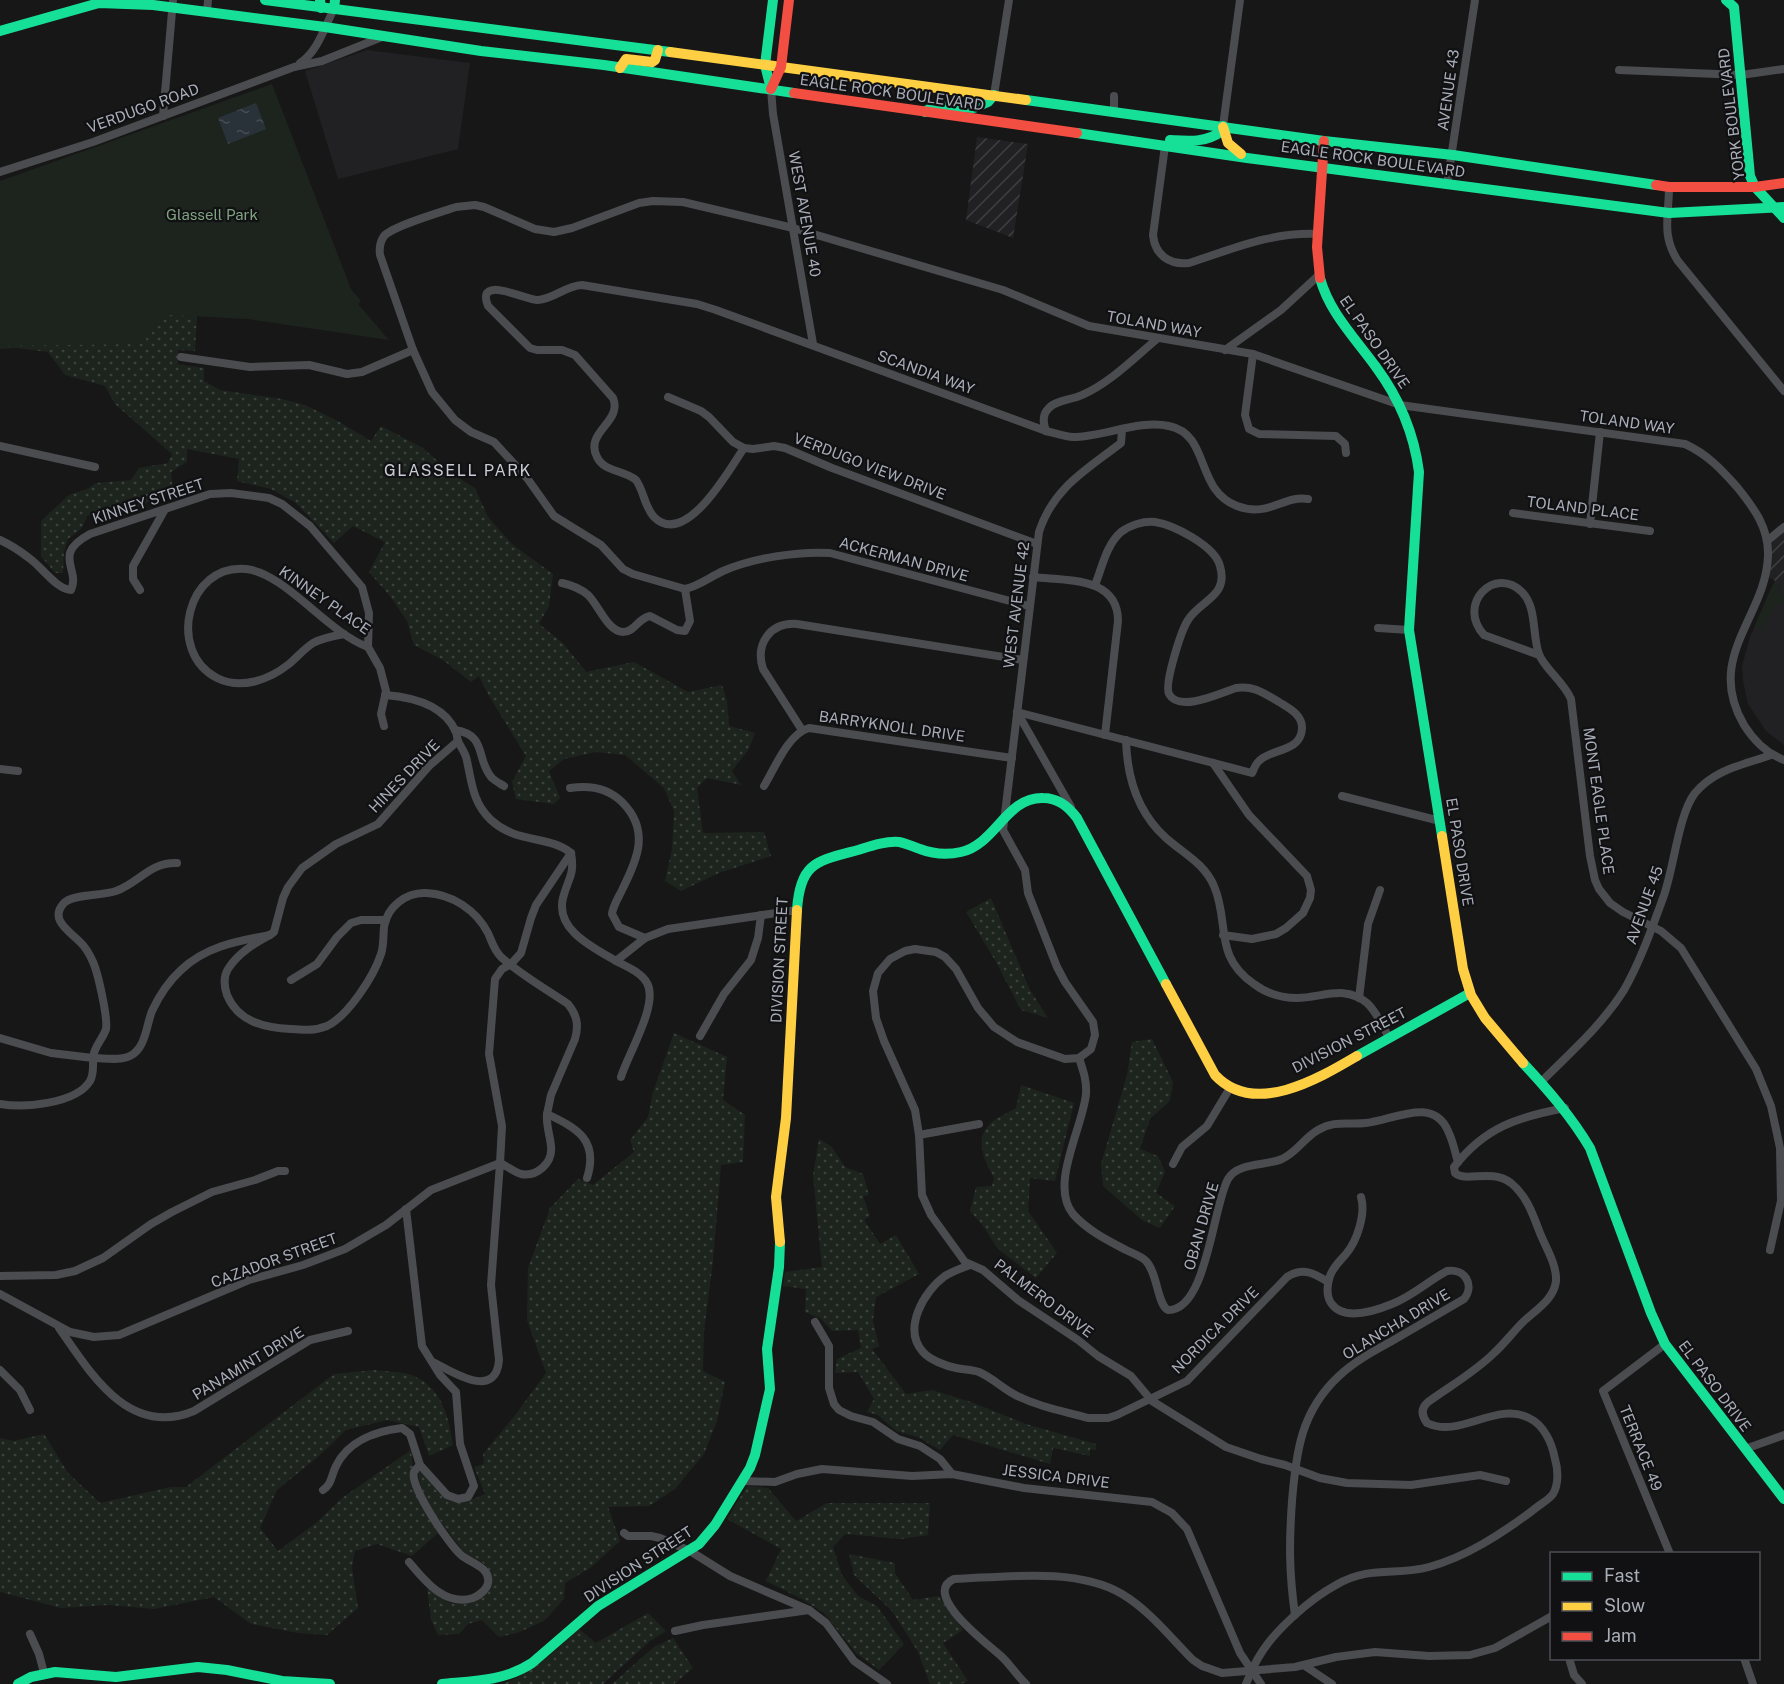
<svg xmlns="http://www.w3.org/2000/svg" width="1784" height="1684" viewBox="0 0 1784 1684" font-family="'Public Sans',sans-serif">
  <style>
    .built { fill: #212123 }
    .industrial { fill: url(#industrial-furrows) }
    .grass { fill: url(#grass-dots) }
    .green { fill: #1d241e }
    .water { fill: url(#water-ripples) }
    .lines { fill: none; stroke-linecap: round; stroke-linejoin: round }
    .street { stroke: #4b4c50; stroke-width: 8 }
    .fast { stroke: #16e098; stroke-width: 10 }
    .slow { stroke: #ffcf43; stroke-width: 10 }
    .jam { stroke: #f24e42; stroke-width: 10 }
    .labels { text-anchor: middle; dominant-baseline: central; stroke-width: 4.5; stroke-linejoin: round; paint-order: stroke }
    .street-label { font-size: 15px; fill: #a8adb8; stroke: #111113 }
    .park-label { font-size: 15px; fill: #7fa381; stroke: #111113 }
    .neighbourhood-label { font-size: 16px; letter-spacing: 1.5px; fill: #c9ccd4; stroke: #111113 }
  </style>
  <defs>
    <pattern id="industrial-furrows" width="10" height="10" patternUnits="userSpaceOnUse" patternTransform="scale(1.5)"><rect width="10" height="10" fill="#212123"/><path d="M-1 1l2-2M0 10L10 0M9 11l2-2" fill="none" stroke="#3e3f41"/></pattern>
    <pattern id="grass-dots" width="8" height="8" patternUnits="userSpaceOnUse" patternTransform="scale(1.5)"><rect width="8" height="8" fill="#1d241e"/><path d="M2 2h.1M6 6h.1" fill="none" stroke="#3b413d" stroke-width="1.8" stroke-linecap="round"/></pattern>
    <pattern id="water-ripples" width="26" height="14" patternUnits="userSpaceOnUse" patternTransform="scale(1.5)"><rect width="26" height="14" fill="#2a3239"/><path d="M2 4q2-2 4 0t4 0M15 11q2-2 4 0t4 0" fill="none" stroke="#464d54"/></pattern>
  </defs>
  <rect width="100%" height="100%" fill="#171717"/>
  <g class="built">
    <polygon points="367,50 470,63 458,149 338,179 305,71"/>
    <polygon points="1775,580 1784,586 1784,745 1766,731 1748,704 1743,681 1742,666 1750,637"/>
  </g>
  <g class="industrial">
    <polygon points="977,137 1028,144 1013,238 966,220"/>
    <polygon points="1784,531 1784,586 1767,576 1770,542"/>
  </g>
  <g class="grass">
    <polygon points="198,302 195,351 178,350 178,364 204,368 204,381 220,390 282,399 305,405 338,421 371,441 381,426 423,448 452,474 475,488 488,517 513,545 553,574 549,606 539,624 563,643 586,672 634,662 688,692 722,685 727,701 729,726 755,733 748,750 732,771 741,785 707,778 697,788 703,833 764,832 771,856 719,873 681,891 665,881 672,849 674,811 664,788 625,755 596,752 564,759 549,771 560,798 554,804 516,799 512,782 526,756 489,696 479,676 471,682 443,660 414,645 407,621 390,596 369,572 385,542 353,526 334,543 296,503 271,489 237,481 239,459 187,449 187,462 171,472 173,492 132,509 120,503 87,516 82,528 68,539 64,552 63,573 55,573 41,556 41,521 69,495 87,489 96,483 131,480 139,468 168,463 172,454 115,404 105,386 65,375 48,352 17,348 0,349 0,317"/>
    <polygon points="991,898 1030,990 1048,1018 1021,1010 996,962 966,912"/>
    <path d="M674,1033L727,1057L723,1100L745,1115L743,1162L721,1165L713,1261L704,1331L703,1371L725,1382L717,1421L704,1454L675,1489L649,1506L608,1507L620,1541L590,1568L565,1583L564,1599L544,1621L517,1633L499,1637L482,1620L468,1624L459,1634L438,1635L431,1620L427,1587C436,1594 447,1605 459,1604C476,1602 501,1592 489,1570C484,1560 472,1559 464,1552C459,1548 456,1541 452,1537C438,1517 420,1497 418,1472H421C445,1498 449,1511 485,1494L474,1467L484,1464L483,1454L513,1418L546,1373L527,1320L528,1268L550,1208L578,1179L593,1185L634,1152L630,1140L648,1117L653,1092Z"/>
    <polygon points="1152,1039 1173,1082 1170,1101 1150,1119 1140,1149 1158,1156 1165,1172 1156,1193 1175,1206 1160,1228 1142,1220 1103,1186 1101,1164 1127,1075 1132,1042"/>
    <path d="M1021,1085L1074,1103L1055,1181L1030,1178L1028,1211L1057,1253L1036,1278L997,1248L984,1227L970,1211L976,1187L992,1186L994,1178C986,1163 974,1142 988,1126C994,1118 1008,1113 1016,1108Z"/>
    <polygon points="819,1139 832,1147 845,1167 863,1174 869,1195 863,1196 870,1216 864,1220 880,1244 896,1235 919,1274 876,1297 873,1321 879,1346 872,1349 906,1394 932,1390 971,1402 1026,1424 1096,1444 1096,1450 1090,1449 1090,1456 1053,1448 1050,1464 953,1435 940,1450 918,1437 896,1431 878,1415 867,1412 874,1399 858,1372 835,1373 837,1359 861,1348 858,1330 832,1331 821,1319 805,1312 806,1289 783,1286 785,1272 822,1267 813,1175"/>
    <path d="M374,1370C387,1372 405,1371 416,1377C443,1390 449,1419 453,1445L429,1456L419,1427L387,1420L346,1430L319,1456L277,1490L260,1528L278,1551L316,1523L342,1498L411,1450L415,1487L419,1500L438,1533L412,1556L377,1544L355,1551L352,1567L358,1608L327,1635L298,1633L251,1624L214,1597L154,1609L109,1605L61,1608L0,1592V1438L14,1441L44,1434L68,1473L100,1503L171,1487H186L334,1374Z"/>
    <polygon points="747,1486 768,1488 796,1521 827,1503 930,1503 928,1535 901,1539 845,1534 833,1547 842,1575 858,1596 877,1606 904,1644 879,1670 856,1653 824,1613 802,1599 766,1581 781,1549 727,1519"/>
    <polygon points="849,1554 895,1563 895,1573 913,1600 939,1596 963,1630 943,1643 968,1681 961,1684 930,1684 918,1652 892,1611 854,1575"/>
    <path d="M648,1613L666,1631L650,1641L603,1684H502C533,1673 555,1651 579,1629L596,1643Z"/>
    <polygon points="673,1638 693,1668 674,1684 612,1684 654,1647"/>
  </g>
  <g class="green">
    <polygon points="272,84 351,289 361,301 358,304 389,340 248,319 169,315 141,344 0,346 0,181"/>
    <polygon points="1773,584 1777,586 1784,598 1778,604 1777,603 1761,630 1754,627"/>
  </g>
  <polygon class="water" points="256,103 266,129 228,144 218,118"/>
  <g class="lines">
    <g class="street">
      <polyline points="207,12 208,0"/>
      <path d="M300,63C318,51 324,28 334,9"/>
      <polyline points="1619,70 1741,75 1784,69"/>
      <polyline points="771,89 773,114 813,344"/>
      <polyline points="994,95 1009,0"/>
      <polyline points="1114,111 1114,96"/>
      <polyline points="163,116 173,0"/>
      <polyline points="1223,126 1240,0"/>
      <path d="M1165,146L1153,235C1155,255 1169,265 1189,263C1233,249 1270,232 1318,234"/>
      <polyline points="0,172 93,142 294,67 322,61 382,37"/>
      <polyline points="1447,184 1475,0"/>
      <path d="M1669,187C1669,216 1661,235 1678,261L1784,391"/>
      <polyline points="1225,350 1281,310 1319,275"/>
      <polyline points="1253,354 1245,415 1249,429 1259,434 1336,436 1345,444 1346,453"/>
      <polyline points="181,357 250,367 309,365 347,374 362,372 413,350"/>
      <polyline points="668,397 701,411 709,417 733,442 744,448 753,449 774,446 785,448 832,468 1037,544"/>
      <path d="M1122,430L1121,443C1086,470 1053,488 1039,532L1003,830L1025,870L1028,893L1057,967L1065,982L1093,1022L1095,1035L1091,1049L1079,1058L1065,1059L1017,1042L994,1027L978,1008L956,969L945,957L936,952L915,949L905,951L890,959L878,973L873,991L876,1018L884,1041L915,1110L919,1135L922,1195L931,1215L965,1262L983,1270L1018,1300L1078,1340L1098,1356L1131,1376L1152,1401L1226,1447L1261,1459L1285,1465L1320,1478L1347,1483L1411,1485L1480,1475L1506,1481"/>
      <path d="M1046,431C1043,423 1042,415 1048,409C1055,400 1072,400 1082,395C1110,383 1134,358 1157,339"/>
      <polyline points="0,446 95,467"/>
      <path d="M744,448C730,468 686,549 654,517C644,506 644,491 636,480C624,470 604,472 597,457C584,432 623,422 613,398L575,355L562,350H537L530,348L488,306C475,273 527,301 538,300C554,299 565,286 582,285L697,304L716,310L1046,431C1055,433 1065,437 1073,437C1103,437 1140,419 1169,426C1211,435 1194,489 1237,506C1269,518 1283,495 1308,499"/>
      <polyline points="1513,513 1650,531"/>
      <polyline points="1590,524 1600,432"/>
      <path d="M0,540C11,545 20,551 29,558C42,567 56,589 71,590C81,569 51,555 90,534L210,494L231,493L269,498L282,504L310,526L362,587L369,613L368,647L380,668L386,691L381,714L384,726"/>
      <polyline points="1767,541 1784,527"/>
      <path d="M1033,577C1066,581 1118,576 1118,621L1105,735"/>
      <path d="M562,583C571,585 580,588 588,595C598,604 607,631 623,632C635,632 638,618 650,616L677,630L685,631L690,621L685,589"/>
      <polyline points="140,590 133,579 133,566 164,511"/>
      <path d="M1029,606L830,553C798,551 753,558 723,571C710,577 699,586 685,589L633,574L623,569L601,545L554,516L527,478L494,442L471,432L455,420L432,392L413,350L380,255C379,248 380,242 384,236C393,226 441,212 456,207L475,205L484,207L535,229L554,232L572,228L639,203L653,201L683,202L793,228L1003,290L1089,326L1253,354L1400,405L1685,444C1707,454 1721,469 1737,487C1754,508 1769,528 1768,556C1766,617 1704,657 1744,725C1754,741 1766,753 1784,760"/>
      <polyline points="1378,628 1409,630"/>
      <path d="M344,634C333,636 322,638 313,643C304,649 297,657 289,664C269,680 241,690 217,678C166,652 187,563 246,569C285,573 328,633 368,647"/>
      <path d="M1539,655L1484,635C1456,604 1495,565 1522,592C1537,607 1532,635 1539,654C1543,667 1564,682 1571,699L1590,856L1595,880L1599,889L1610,903L1623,912L1661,931L1681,948L1756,1069L1771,1106L1780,1148L1781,1201L1770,1250"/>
      <path d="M385,695C411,697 444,704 456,732C457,735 457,738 458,741C461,748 466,753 467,761C472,784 473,803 491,820C517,844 549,835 571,853"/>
      <path d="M1017,712L1252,773C1254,769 1256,763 1259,761C1271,748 1300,753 1302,729C1303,715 1290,709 1279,702C1265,694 1254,685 1236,688C1221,693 1179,713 1169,694C1164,684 1181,631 1188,620C1200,600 1229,597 1220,566C1215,546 1174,525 1155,522C1143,521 1130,525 1121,532C1106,545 1102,568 1095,585"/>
      <polyline points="1017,712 1071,807"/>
      <path d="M455,730C488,735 475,759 492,778C495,781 501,784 504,786"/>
      <path d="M802,730L763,669C755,644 770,622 797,624L1023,660"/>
      <path d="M1126,740C1127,778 1137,812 1166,838C1184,854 1204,863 1214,886C1230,923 1213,956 1254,984C1266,993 1281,998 1297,998C1322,998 1344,984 1367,1003C1377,1012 1382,1026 1389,1037"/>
      <polyline points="1213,763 1249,815 1307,876 1311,890 1310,898 1303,913 1286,928 1276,934 1252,939 1223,935"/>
      <polyline points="0,769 18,771"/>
      <path d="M764,786C775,768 788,734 809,728L1012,758"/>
      <path d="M570,788C589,785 608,788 622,802C650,830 638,858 623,888C619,897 613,905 612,914L619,927L645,938"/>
      <polyline points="1342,796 1440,821"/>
      <path d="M571,853C575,875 568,878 563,898C555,930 594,948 616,961L645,938L668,929L797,910"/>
      <path d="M270,935C255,943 238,953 228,969C223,977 224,986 227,995C238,1022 265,1028 291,1029C303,1030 315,1031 327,1026C348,1016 374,976 381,954C384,945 383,937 384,927C387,907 406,892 426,893C452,894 476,910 488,933C492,942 494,950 501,957C521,975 546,989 568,1004C577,1015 579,1025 575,1039L551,1095L547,1114C577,1128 599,1140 587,1178"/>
      <path d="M616,961C627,967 641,972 647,983C659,1004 628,1054 621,1077"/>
      <polyline points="291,980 317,964 337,937 351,923 361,920 386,920"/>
      <polyline points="1359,998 1368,924 1380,890"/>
      <polyline points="700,1036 724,994 751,960 758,938 761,915"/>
      <path d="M0,1038L51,1053L93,1058C94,1046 103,1039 106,1029C108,1018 98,973 93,962C90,955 86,948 81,943C71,932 48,920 64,903C72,894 102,896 116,891C140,882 150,862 177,863"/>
      <path d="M1079,1058C1083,1070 1087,1081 1086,1094C1083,1127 1049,1185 1073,1214C1087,1230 1107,1240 1126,1250C1132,1253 1141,1256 1146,1261C1158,1274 1157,1304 1168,1310C1207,1311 1213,1205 1228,1179C1238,1162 1266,1166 1282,1159C1297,1152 1304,1138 1318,1130C1334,1120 1349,1125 1366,1123C1394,1120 1433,1096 1448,1131C1453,1141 1455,1152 1458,1162"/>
      <path d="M1542,1081C1570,1053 1602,1025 1624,990C1640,962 1652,928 1663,898C1674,869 1678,815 1695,793C1715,769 1743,765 1771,755"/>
      <path d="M0,1104C24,1108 76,1104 90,1081C94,1075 93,1065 93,1058C104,1058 120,1061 130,1056C146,1048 146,1026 152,1011C159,996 169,981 181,970C206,946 238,941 270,935L274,932L283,898L288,887L302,868L336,844L378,824L429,766L458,741"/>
      <polyline points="919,1135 979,1124"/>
      <polyline points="1173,1164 1182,1147 1207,1126 1230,1088"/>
      <path d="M970,1265C962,1268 953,1271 945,1276C924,1291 902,1329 923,1352C930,1360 946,1366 956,1368C964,1370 971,1369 979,1372C995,1379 1006,1392 1022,1398C1043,1408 1067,1412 1088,1418H1108L1117,1415L1187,1381L1287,1277C1303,1267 1314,1273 1328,1282"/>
      <polyline points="0,1276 56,1275 75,1271 103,1258 151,1224 172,1212 212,1192 255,1180 278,1171 285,1171"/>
      <polyline points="0,1294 70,1332 94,1337 119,1335 249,1280 303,1265 345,1249 386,1225 431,1190 500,1163 502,1126 489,1054 495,979 502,969 511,964 521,953 531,918 536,905 571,853"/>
      <polyline points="815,1322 829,1346 829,1388 834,1404 839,1410 851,1416 873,1422 898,1439 920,1446 940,1459 952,1474"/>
      <path d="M59,1328C91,1374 129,1438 194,1411L310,1340L348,1331"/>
      <polyline points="1665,1344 1603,1391 1670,1554"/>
      <path d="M435,1363C454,1373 496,1400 499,1360L491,1285L500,1163C507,1166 514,1172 521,1174C537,1177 553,1163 551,1146C550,1135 546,1126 547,1114"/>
      <polyline points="0,1370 20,1390 30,1410"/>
      <polyline points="1745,1449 1784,1435"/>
      <polyline points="743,1481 775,1482 797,1474 822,1469 912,1476 952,1474 1024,1488 1152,1502 1172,1513 1187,1529 1240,1653 1261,1684"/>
      <path d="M323,1490C332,1484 331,1476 336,1466C348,1441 376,1431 402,1428L410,1434L420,1465L447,1495L458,1499L468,1497L474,1486L460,1444L456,1392L440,1375L422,1346L406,1209"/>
      <polyline points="624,1533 628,1536 651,1536 660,1538 690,1551 730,1576 809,1610 826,1623 854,1661 887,1684"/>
      <path d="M409,1562C425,1581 445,1607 473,1598C479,1596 487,1589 488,1583C491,1567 470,1563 461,1555C450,1546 409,1486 414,1472C415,1469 418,1468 420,1465"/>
      <path d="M1295,1615C1289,1572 1289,1543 1292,1501C1296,1452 1301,1411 1339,1376C1355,1361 1374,1351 1392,1341C1416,1327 1440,1313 1464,1299C1475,1285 1465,1268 1447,1271C1428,1281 1413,1296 1392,1304C1375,1311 1344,1322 1331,1303C1326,1295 1327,1285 1330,1276C1333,1267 1340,1261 1346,1254C1357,1241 1366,1214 1361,1197"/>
      <polyline points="675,1631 703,1625 809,1610"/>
      <polyline points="30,1634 39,1654 44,1673"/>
      <polyline points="1569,1658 1574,1675 1582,1684"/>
      <polyline points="1744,1658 1753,1684"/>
      <polyline points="1305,1666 1332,1684"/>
      <path d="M1026,1684C1016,1675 1010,1664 1001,1656C989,1645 920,1594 954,1579C1005,1577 1077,1567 1122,1594C1149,1610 1171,1638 1193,1660L1202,1666L1222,1673L1295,1667L1336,1657L1375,1652L1429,1656L1470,1655L1495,1648L1552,1616"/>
      <path d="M1246,1684C1250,1675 1254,1664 1260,1655C1275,1630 1310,1599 1336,1585C1370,1565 1396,1576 1429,1567C1466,1557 1501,1534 1532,1511C1538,1505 1548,1501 1553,1494C1559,1484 1558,1469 1555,1459C1552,1443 1544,1425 1529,1418C1496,1401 1460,1439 1427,1423C1421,1415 1421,1408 1428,1402C1450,1386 1475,1372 1494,1353C1504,1344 1513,1332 1522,1323C1534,1311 1554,1300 1556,1281C1557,1265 1546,1248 1540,1233C1533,1215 1527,1196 1511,1183C1491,1168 1466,1183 1455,1173L1454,1167C1485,1127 1518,1117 1565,1108"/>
    </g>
    <g class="fast">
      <polyline points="265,0 670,52"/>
      <polyline points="320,0 321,8"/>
      <polyline points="1726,0 1734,7 1750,176 1755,187 1784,218"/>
      <polyline points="334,9 335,0"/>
      <polyline points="0,31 99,3 153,5 325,27 481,51 604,65 794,93"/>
      <polyline points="771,89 765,65 773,0"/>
      <polyline points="1026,100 1324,141 1453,155 1656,185"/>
      <polyline points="925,112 933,106 974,108 988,102 994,95"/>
      <polyline points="1077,133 1247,158 1669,213 1784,207"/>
      <path d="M1170,140C1189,141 1206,143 1222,131L1223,126"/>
      <path d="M1320,278C1329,312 1355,338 1376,367C1399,398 1414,433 1419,472L1409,630L1442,836"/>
      <path d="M797,910C800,862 817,861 858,850C871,846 885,841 899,842C906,843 913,847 920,849C933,854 948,855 961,852C996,844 1006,797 1043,798C1058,798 1068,806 1077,818L1166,984"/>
      <polyline points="1357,1056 1470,993"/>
      <path d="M1523,1063C1548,1090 1571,1116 1590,1148L1651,1313L1665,1344L1784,1499"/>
      <polyline points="18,1684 31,1677 55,1672 116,1677 198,1667 227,1670 282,1681 330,1684"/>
      <path d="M442,1684C473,1681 505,1681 532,1663L598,1606L699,1544L715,1525L750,1468L755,1455L770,1389L767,1349L779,1267L780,1242"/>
    </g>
    <g class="slow">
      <polyline points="670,52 1026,100"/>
      <polyline points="620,68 626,59 652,62 655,60 658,50"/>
      <polyline points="1223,127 1228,143 1241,154"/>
      <polyline points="1442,836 1463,969 1471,995 1485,1018 1523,1063"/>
      <path d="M1166,984L1215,1075C1254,1117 1318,1079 1357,1056"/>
      <polyline points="780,1242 776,1197 786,1118 797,910"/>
    </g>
    <g class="jam">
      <polyline points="771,89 781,67 789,0"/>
      <polyline points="794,93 1077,133"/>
      <polyline points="1656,185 1669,187 1755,187 1784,183"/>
      <polyline points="1320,278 1317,247 1324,141"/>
    </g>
  </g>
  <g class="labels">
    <g class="street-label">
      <text transform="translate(1448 90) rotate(-82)">AVENUE 43</text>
      <text transform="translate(892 92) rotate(8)">EAGLE ROCK BOULEVARD</text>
      <text transform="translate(143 108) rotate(-20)">VERDUGO ROAD</text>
      <text transform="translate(1731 114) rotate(-97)">YORK BOULEVARD</text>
      <text transform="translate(1373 159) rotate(8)">EAGLE ROCK BOULEVARD</text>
      <text transform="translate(805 214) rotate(80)">WEST AVENUE 40</text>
      <text transform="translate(1154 324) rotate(10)">TOLAND WAY</text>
      <text transform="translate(1375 342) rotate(55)">EL PASO DRIVE</text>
      <text transform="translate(926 372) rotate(20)">SCANDIA WAY</text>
      <text transform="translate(1627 422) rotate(8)">TOLAND WAY</text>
      <text transform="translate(870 466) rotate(21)">VERDUGO VIEW DRIVE</text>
      <text transform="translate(148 501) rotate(-18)">KINNEY STREET</text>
      <text transform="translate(1583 508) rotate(7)">TOLAND PLACE</text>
      <text transform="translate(904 559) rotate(15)">ACKERMAN DRIVE</text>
      <text transform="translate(325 600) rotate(35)">KINNEY PLACE</text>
      <text transform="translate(1016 605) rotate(-83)">WEST AVENUE 42</text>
      <text transform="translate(892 726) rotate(8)">BARRYKNOLL DRIVE</text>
      <text transform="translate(404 776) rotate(-46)">HINES DRIVE</text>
      <text transform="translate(1599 801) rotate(82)">MONT EAGLE PLACE</text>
      <text transform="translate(1460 852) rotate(81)">EL PASO DRIVE</text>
      <text transform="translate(1644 905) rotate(-70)">AVENUE 45</text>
      <text transform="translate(779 960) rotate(-87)">DIVISION STREET</text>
      <text transform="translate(1349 1040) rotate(-27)">DIVISION STREET</text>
      <text transform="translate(1201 1226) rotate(-74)">OBAN DRIVE</text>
      <text transform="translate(274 1260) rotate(-20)">CAZADOR STREET</text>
      <text transform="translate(1044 1298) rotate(37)">PALMERO DRIVE</text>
      <text transform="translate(1396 1324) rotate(-31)">OLANCHA DRIVE</text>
      <text transform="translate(1215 1330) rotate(-45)">NORDICA DRIVE</text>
      <text transform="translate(248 1363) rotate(-31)">PANAMINT DRIVE</text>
      <text transform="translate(1715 1386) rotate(53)">EL PASO DRIVE</text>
      <text transform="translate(1641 1448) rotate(68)">TERRACE 49</text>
      <text transform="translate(1056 1476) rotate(7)">JESSICA DRIVE</text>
      <text transform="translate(638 1564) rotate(-33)">DIVISION STREET</text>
    </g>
    <g class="park-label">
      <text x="212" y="214">Glassell Park</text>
    </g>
    <g class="neighbourhood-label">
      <text x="458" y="470">GLASSELL PARK</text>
    </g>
  </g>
  <rect x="1550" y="1552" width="210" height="108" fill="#111113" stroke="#4d4f55" stroke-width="1.5"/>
  <rect x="1562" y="1572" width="30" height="9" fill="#16e098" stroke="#4d4f55" stroke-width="1.5"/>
  <text x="1604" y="1582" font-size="18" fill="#a8adb8">Fast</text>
  <rect x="1562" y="1602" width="30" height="9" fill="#ffcf43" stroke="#4d4f55" stroke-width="1.5"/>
  <text x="1604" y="1612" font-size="18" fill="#a8adb8">Slow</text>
  <rect x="1562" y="1632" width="30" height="9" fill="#f24e42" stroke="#4d4f55" stroke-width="1.5"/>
  <text x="1604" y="1642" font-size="18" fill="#a8adb8">Jam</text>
</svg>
